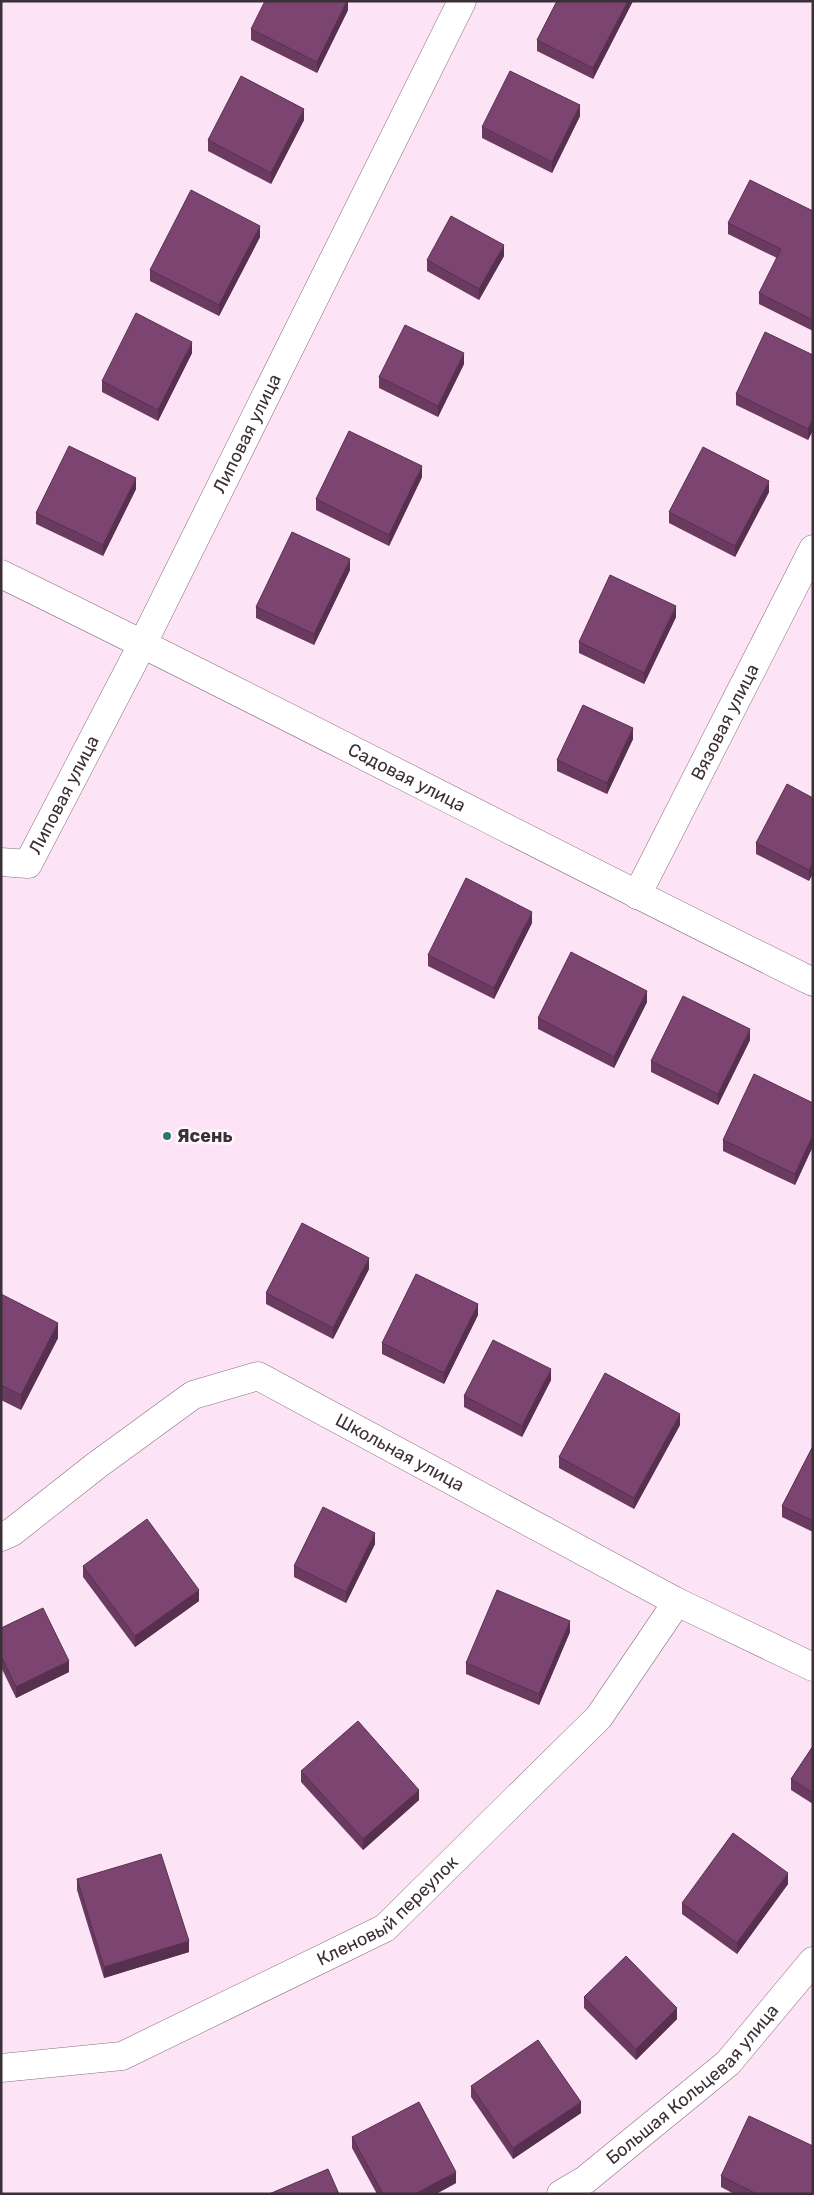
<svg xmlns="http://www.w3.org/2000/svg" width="814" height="2195" viewBox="0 0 814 2195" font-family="Rubik,sans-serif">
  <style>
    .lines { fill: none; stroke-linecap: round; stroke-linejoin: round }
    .minor-casing { stroke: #896e82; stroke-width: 29 }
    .minor { stroke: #fff; stroke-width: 28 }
    .wall { fill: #6b3a61 }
    .shaded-wall { fill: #57304f }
    .building { fill: #7c4471; stroke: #57304f }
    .poi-dot { fill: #2d756d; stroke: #fef7fc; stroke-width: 2 }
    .labels { text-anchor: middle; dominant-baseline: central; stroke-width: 5; stroke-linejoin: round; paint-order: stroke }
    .street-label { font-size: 18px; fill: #3b2f38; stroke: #fef7fc }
    .poi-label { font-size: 18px; font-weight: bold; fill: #3b2f38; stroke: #fef7fc; text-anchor: start }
  </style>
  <rect width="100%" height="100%" fill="#fce4f6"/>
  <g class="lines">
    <defs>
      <g id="minor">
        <path id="s1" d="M1,574C273,707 541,848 813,982"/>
        <path id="s2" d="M1,862L28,864L143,643L462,1"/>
        <path id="s3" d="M637,895L813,549"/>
        <path id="s4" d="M1,1537L12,1532L97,1465L193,1395L258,1376L677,1602L813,1667"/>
        <path id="s5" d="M1,2068L122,2056L385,1928L599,1717L677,1602"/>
        <path id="s6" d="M561,2194L585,2180L728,2063L813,1961"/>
      </g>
    </defs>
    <use href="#minor" class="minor-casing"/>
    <use href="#minor" class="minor"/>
  </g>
  <g class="wall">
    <polygon points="348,1 348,10 317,73 251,40 251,29"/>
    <polygon points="557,1 633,1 593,79 537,51 537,40"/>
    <polygon points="580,116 552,173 482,138 482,127"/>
    <polygon points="304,120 271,184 208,151 208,140"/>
    <polygon points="813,211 813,331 759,304 759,293 777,258 728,234 728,223"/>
    <polygon points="260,237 219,316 150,281 150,270"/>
    <polygon points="504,256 479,300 427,271 427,260"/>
    <polygon points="192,353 158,421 102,392 102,381"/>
    <polygon points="813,355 813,430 808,440 736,405 736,394"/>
    <polygon points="464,364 438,417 379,388 379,377"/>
    <polygon points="422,477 389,546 316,510 316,499"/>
    <polygon points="136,489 103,556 36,524 36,513"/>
    <polygon points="769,492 735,557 669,523 669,512"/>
    <polygon points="350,570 314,645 256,618 256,607"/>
    <polygon points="676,617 644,684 579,653 579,642"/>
    <polygon points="633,739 607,794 557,771 557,760"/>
    <polygon points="813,798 809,881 756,854 756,843"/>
    <polygon points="532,923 494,999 428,966 428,955"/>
    <polygon points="647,1002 614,1068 538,1029 538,1018"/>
    <polygon points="750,1040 718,1105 651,1072 651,1061"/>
    <polygon points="813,1103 813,1146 795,1185 723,1151 723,1140"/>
    <polygon points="369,1269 333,1339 266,1304 266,1293"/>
    <polygon points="1,1294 58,1338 21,1410 1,1400"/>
    <polygon points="478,1315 444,1384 382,1354 382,1343"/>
    <polygon points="551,1380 522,1437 464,1407 464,1396"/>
    <polygon points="680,1425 634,1509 559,1468 559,1457"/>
    <polygon points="813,1446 813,1532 782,1517 782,1506"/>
    <polygon points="375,1544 346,1603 294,1577 294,1566"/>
    <polygon points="83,1566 199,1601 135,1647 83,1577"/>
    <polygon points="1,1628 69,1672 16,1698 1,1667"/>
    <polygon points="570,1632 539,1705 466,1674 466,1663"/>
    <polygon points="813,1746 813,1804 791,1790 791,1779"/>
    <polygon points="301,1771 419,1800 363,1850 301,1782"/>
    <polygon points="77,1879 189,1952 104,1978 77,1890"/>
    <polygon points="788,1884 737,1954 682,1914 682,1903"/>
    <polygon points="584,1997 677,2019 636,2060 584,2008"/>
    <polygon points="471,2086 581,2113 513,2159 471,2097"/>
    <polygon points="352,2137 456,2183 436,2194 377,2194 352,2148"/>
    <polygon points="721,2176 813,2194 734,2194 721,2187"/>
  </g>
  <g class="shaded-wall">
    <polygon points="347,1 348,1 348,10 317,73 317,62"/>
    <polygon points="628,1 633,1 593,79 593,68"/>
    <polygon points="580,105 580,116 552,173 552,162"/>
    <polygon points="304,109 304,120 271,184 271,173"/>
    <polygon points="260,226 260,237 219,316 219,305"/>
    <polygon points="504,245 504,256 479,300 479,289"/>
    <polygon points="192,342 192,353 158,421 158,410"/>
    <polygon points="464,353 464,364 438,417 438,406"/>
    <polygon points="813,419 813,430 808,440 808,429"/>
    <polygon points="422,466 422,477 389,546 389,535"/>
    <polygon points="136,478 136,489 103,556 103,545"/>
    <polygon points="769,481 769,492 735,557 735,546"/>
    <polygon points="350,559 350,570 314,645 314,634"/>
    <polygon points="676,606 676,617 644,684 644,673"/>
    <polygon points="633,728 633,739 607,794 607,783"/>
    <polygon points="813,863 813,874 809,881 809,870"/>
    <polygon points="532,912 532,923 494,999 494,988"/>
    <polygon points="647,991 647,1002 614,1068 614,1057"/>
    <polygon points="750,1029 750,1040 718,1105 718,1094"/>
    <polygon points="813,1135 813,1146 795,1185 795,1174"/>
    <polygon points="369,1258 369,1269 333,1339 333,1328"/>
    <polygon points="478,1304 478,1315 444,1384 444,1373"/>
    <polygon points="58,1323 58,1338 21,1410 21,1395"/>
    <polygon points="551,1369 551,1380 522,1437 522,1426"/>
    <polygon points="680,1414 680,1425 634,1509 634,1498"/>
    <polygon points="375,1533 375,1544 346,1603 346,1592"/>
    <polygon points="199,1590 199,1601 135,1647 135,1636"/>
    <polygon points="570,1621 570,1632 539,1705 539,1694"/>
    <polygon points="69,1661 69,1672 16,1698 16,1687"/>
    <polygon points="419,1790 419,1800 363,1850 363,1839"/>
    <polygon points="788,1873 788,1884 737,1954 737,1943"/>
    <polygon points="189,1941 189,1952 104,1978 104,1967"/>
    <polygon points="677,2008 677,2019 636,2060 636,2049"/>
    <polygon points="581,2102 581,2113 513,2159 513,2148"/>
    <polygon points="456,2172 456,2183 436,2194 415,2194"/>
  </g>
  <g class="building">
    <polygon points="265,1 347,1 317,62 251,29"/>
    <polygon points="557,1 628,1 593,68 537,40"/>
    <polygon points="510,71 580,105 552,162 482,127"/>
    <polygon points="241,76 304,109 271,173 208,140"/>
    <polygon points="750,180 813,211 813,320 759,293 781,249 728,223"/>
    <polygon points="191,190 260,226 219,305 150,270"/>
    <polygon points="451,216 504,245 479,289 427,260"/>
    <polygon points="136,313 192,342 158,410 102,381"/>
    <polygon points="405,325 464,353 438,406 379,377"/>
    <polygon points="765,332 813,355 813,419 808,429 736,394"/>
    <polygon points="349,431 422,466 389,535 316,499"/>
    <polygon points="69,446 136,478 103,545 36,513"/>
    <polygon points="703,447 769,481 735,546 669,512"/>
    <polygon points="292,532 350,559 314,634 256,607"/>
    <polygon points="610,575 676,606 644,673 579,642"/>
    <polygon points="583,705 633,728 607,783 557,760"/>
    <polygon points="787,784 813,798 813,863 809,870 756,843"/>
    <polygon points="466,878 532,912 494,988 428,955"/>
    <polygon points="571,952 647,991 614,1057 538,1018"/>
    <polygon points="683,996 750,1029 718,1094 651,1061"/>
    <polygon points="754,1074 813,1103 813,1135 795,1174 723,1140"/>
    <polygon points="302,1223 369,1258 333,1328 266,1293"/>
    <polygon points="416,1274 478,1304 444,1373 382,1343"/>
    <polygon points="1,1294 58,1323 21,1395 1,1385"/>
    <polygon points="493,1340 551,1369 522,1426 464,1396"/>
    <polygon points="605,1373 680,1414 634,1498 559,1457"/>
    <polygon points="813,1446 813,1521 782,1506"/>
    <polygon points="323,1507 375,1533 346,1592 294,1566"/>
    <polygon points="147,1519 199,1590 135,1636 83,1566"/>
    <polygon points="497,1590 570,1621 539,1694 466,1663"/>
    <polygon points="43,1608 69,1661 16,1687 1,1656 1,1628"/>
    <polygon points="358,1721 419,1790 363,1839 301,1771"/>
    <polygon points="813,1746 813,1793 791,1779"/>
    <polygon points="733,1833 788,1873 737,1943 682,1903"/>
    <polygon points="161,1854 189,1941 104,1967 77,1879"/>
    <polygon points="626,1956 677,2008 636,2049 584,1997"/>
    <polygon points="538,2040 581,2102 513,2148 471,2086"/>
    <polygon points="419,2102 456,2172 415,2194 383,2194 352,2137"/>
    <polygon points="749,2116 813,2146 813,2191 811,2194 757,2194 721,2176"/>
    <polygon points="328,2169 339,2194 269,2194"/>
  </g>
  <circle class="poi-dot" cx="167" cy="1136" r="5"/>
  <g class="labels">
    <g class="street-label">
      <text stroke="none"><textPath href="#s2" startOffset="510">Липовая улица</textPath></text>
      <text stroke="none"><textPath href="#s3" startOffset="194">Вязовая улица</textPath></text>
      <text stroke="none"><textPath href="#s1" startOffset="454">Садовая улица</textPath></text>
      <text stroke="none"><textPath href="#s2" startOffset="105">Липовая улица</textPath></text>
      <text stroke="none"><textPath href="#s4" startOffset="468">Школьная улица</textPath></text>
      <text stroke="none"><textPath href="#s5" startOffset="426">Кленовый переулок</textPath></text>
      <text stroke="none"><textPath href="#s6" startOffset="172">Большая Кольцевая улица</textPath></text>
    </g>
    <g class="poi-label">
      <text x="177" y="1136">Ясень</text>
    </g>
  </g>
  <rect width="814" height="2195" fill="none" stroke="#3b2f38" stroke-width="5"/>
</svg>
